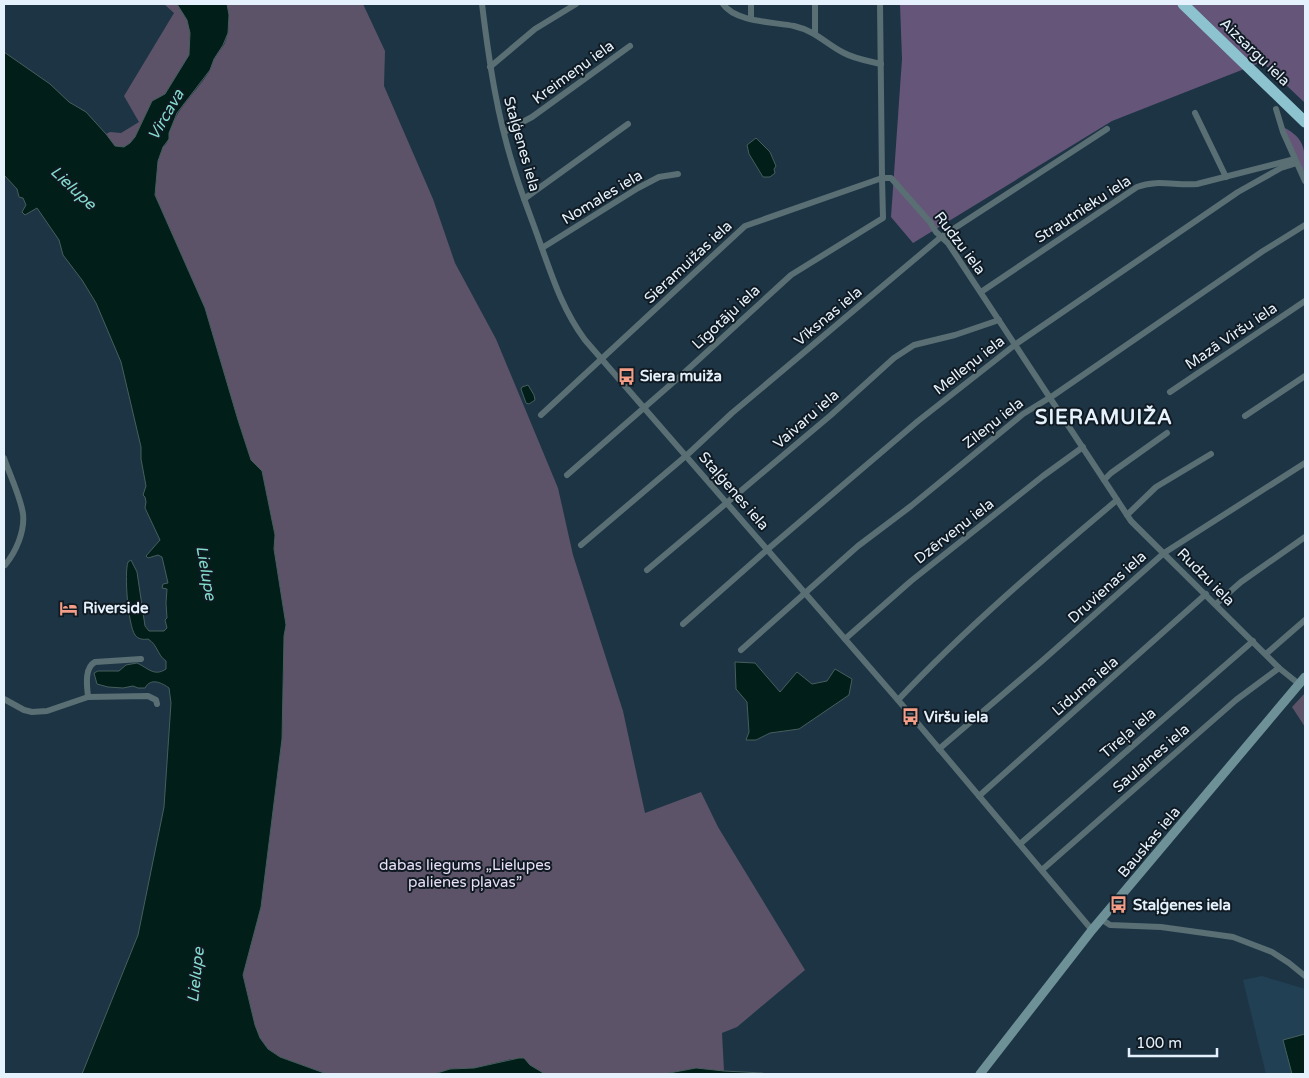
<svg xmlns="http://www.w3.org/2000/svg" width="1309" height="1078" viewBox="0 0 1309 1078" font-family="'Varela Round',sans-serif">
  <style>
    .built { fill: #224054 }
    .green { fill: #5c5369 }
    .forest { fill: #655679 }
    .water { fill: #021e19; stroke: #465e5d }
    .lines { fill: none; stroke-linecap: round; stroke-linejoin: round }
    .street { stroke: #596f73; stroke-width: 6 }
    .secondary { stroke: #6e9198; stroke-width: 9 }
    .highway { stroke: #8dc3ce; stroke-width: 11 }
    .labels { text-anchor: middle; dominant-baseline: central; stroke-width: 4; stroke-linejoin: round; paint-order: stroke }
    .street-label { font-size: 15px; fill: #e5f2fd; stroke: #101a22 }
    .poi-label { font-size: 15px; font-weight: bold; fill: #e5f2fd; stroke: #101a22; text-anchor: start }
    .park-label { font-size: 15px; fill: #e9dff8; stroke: #101a22 }
    .water-label { font-size: 16px; font-style: italic; fill: #84dccc; stroke: #101a22 }
    .district-label { font-size: 20px; font-weight: bold; letter-spacing: 1px; fill: #e5f2fd; stroke: #101a22 }
  </style>
  <rect width="100%" height="100%" fill="#1d3445"/>
  <polygon class="built" points="1262,976 1305,989 1305,1074 1266,1074 1243,980"/>
  <g class="green">
    <polygon points="164,4 177,4 187,20 190,33 189,55 165,94 152,101 135,137 130,143 124,148 115,146 106,134 110,132 121,133 139,122 124,96 174,13"/>
    <path d="M227,4H363L385,51L384,86L433,199L455,263L496,339L558,488L573,555L623,711L645,813L701,792L718,827L805,970L737,1027L722,1033L724,1071L696,1068L664,1074H545L530,1065L511,1059L474,1068L450,1069L434,1074H327L280,1057L268,1049L260,1038L255,1025L243,975L261,907L282,739L284,636L286,625L274,549L275,535L262,471L251,461L238,420L205,308L155,195L158,161L163,147L167,143C172,111 193,97 209,72C212,67 212,62 215,58C218,53 221,49 224,45C230,32 230,17 227,4Z"/>
    <polygon points="1305,693 1305,727 1292,707"/>
  </g>
  <g class="forest">
    <polygon points="900,4 1305,4 1305,103 1262,62 1112,121 913,243 891,217 902,59"/>
    <path d="M1283,127C1307,139 1305,152 1305,176Z"/>
  </g>
  <g class="water">
    <path d="M177,4H227L229,15L228,33L223,45L214,59L210,70L177,113L169,133V139L163,147L158,161L155,195L205,308L238,420L251,460L262,471L275,535L274,549L286,625L284,636L282,739L261,907L243,975L255,1025L260,1038L268,1049L280,1057L327,1074H82L138,935L164,807L171,703L169,688C162,683 151,677 145,688H138L133,686L123,688L108,687L97,684L94,673L98,671H119L126,665L137,663C148,668 154,677 166,669V661C157,655 158,645 148,639C143,640 138,639 135,635C128,625 124,573 128,562L131,560L137,572L145,626L149,631H164L167,628L165,620L167,618L166,603L167,589L162,588L163,584L168,583L162,557L158,555L148,558L146,556L160,540L145,508L146,502L145,497L143,495L146,486L141,459V447L121,362L96,303L82,280L63,255L59,240L37,208L25,215L22,212L26,205L23,198L19,197L17,189L4,175V52L50,84L69,102L86,112L106,134L115,146L124,147L130,143L135,137L152,101L165,94L189,55L190,33L187,20Z"/>
    <polygon points="756,138 770,152 776,166 774,169 775,173 770,177 763,177 749,154 747,145"/>
    <polygon points="528,385 534,395 535,400 529,404 526,403 521,389 522,387"/>
    <polygon points="735,662 755,663 780,692 797,672 812,684 827,681 835,669 852,679 849,695 799,729 770,733 756,740 746,740 749,732 747,702 736,689"/>
    <polygon points="1305,1034 1305,1074 1292,1074 1283,1040"/>
    <polygon points="519,1058 524,1058 530,1065 545,1074 434,1074 450,1069 474,1068"/>
    <polygon points="696,1068 724,1071 762,1073 766,1074 664,1074"/>
  </g>
  <g class="lines">
    <g class="street">
      <path d="M482,4C489,61 497,117 515,172C522,195 531,217 539,240C552,276 562,309 585,340L898,700L1092,930"/>
      <path d="M723,4C735,22 774,22 794,26C816,31 826,44 844,53C855,59 869,61 881,64"/>
      <polyline points="815,4 815,33"/>
      <polyline points="880,4 882,178 891,178 930,222 936,232 948,243 1131,521 1279,668 1299,684"/>
      <polyline points="751,18 751,4"/>
      <polyline points="490,67 535,29 576,4"/>
      <polyline points="1276,109 1283,132 1305,181"/>
      <polyline points="1195,113 1226,177"/>
      <polyline points="504,132 532,117 630,46"/>
      <polyline points="524,199 628,124"/>
      <polyline points="542,248 638,188 659,177 678,174"/>
      <path d="M981,292L1137,187C1157,179 1176,186 1197,184L1295,159"/>
      <polyline points="1170,392 1305,301"/>
      <polyline points="541,415 745,226 882,178 883,218 791,275 685,372 567,475"/>
      <polyline points="1245,416 1305,376"/>
      <path d="M4,458C9,473 21,498 23,514C25,531 16,552 5,565L4,563"/>
      <polyline points="1104,480 1111,473 1167,433"/>
      <polyline points="1127,515 1156,487 1211,454"/>
      <polyline points="581,545 687,455 732,413 941,237 1107,129"/>
      <polyline points="647,570 831,415 894,358 914,345 955,335 999,320"/>
      <polyline points="1216,604 1241,582 1305,537"/>
      <polyline points="683,624 768,549 918,421 1016,344 1238,192 1281,168 1297,163"/>
      <polyline points="845,639 911,581 1043,476 1083,447"/>
      <polyline points="741,650 858,546 911,506 1023,414 1054,395 1263,251 1305,225"/>
      <polyline points="1266,654 1305,620"/>
      <path d="M88,697C87,686 84,668 95,662L141,659"/>
      <polyline points="4,699 24,710 32,712 47,711 88,697 148,696 156,700 157,704"/>
      <path d="M898,700C966,628 1041,564 1117,500"/>
      <polyline points="939,749 1042,661 1164,553 1305,463"/>
      <polyline points="979,796 1206,594"/>
      <polyline points="1020,844 1253,641"/>
      <polyline points="1043,869 1236,700 1279,668"/>
      <polyline points="1101,919 1110,925 1161,927 1233,937 1272,952 1289,963 1305,976"/>
    </g>
    <polyline class="secondary" points="980,1074 1092,930 1305,677"/>
    <polyline class="highway" points="1183,4 1305,122"/>
  </g>
  <defs>
    <symbol id="bus-bare" viewBox="-9 -9 18 18"><path d="M-5-6H5V4H4V6H2V4H-2V6H-4V4H-5ZM-3.5-4V0h7V-4ZM-3.5 1.2v1.5H-2V1.2ZM2 1.2v1.5H3.5V1.2Z" fill="#f49e88" stroke="#101a22" stroke-width="2.5" paint-order="stroke"/></symbol>
    <symbol id="hotel-bare" viewBox="-9 -9 18 18"><path d="M-6-4.5h1.5V1H6V5H4.5V3h-9V5H-6ZM-4 0a1.8 1.8 0 1 1 3.6 0ZM.5 0V-2.5h3Q6-2.5 6 0Z" fill="#f49e88" stroke="#101a22" stroke-width="2.5" paint-order="stroke"/></symbol>
  </defs>
  <g fill-rule="evenodd">
    <use href="#bus-bare" x="614" y="364" width="25" height="25"/>
    <use href="#hotel-bare" x="56" y="596" width="25" height="25"/>
    <use href="#bus-bare" x="898" y="704" width="25" height="25"/>
    <use href="#bus-bare" x="1106" y="892" width="25" height="25"/>
  </g>
  <g class="labels">
    <g class="street-label">
      <text transform="translate(1255 52) rotate(44)">Aizsargu iela</text>
      <text transform="translate(573 72) rotate(-36)">Kreimeņu iela</text>
      <text transform="translate(522 144) rotate(74)">Staļģenes iela</text>
      <text transform="translate(602 197) rotate(-31)">Nomales iela</text>
      <text transform="translate(1083 209) rotate(-33)">Strautnieku iela</text>
      <text transform="translate(960 243) rotate(53)">Rudzu iela</text>
      <text transform="translate(688 262) rotate(-43)">Sieramuižas iela</text>
      <text transform="translate(828 316) rotate(-40)">Vīksnas iela</text>
      <text transform="translate(726 317) rotate(-43)">Līgotāju iela</text>
      <text transform="translate(1231 336) rotate(-34)">Mazā Viršu iela</text>
      <text transform="translate(969 365) rotate(-38)">Melleņu iela</text>
      <text transform="translate(806 419) rotate(-41)">Vaivaru iela</text>
      <text transform="translate(993 423) rotate(-38)">Zileņu iela</text>
      <text transform="translate(734 491) rotate(49)">Staļģenes iela</text>
      <text transform="translate(954 531) rotate(-38)">Dzērveņu iela</text>
      <text transform="translate(1206 577) rotate(45)">Rudzu iela</text>
      <text transform="translate(1107 587) rotate(-42)">Druvienas iela</text>
      <text transform="translate(1085 686) rotate(-41)">Līduma iela</text>
      <text transform="translate(1128 733) rotate(-41)">Tīreļa iela</text>
      <text transform="translate(1151 758) rotate(-41)">Saulaines iela</text>
      <text transform="translate(1149 842) rotate(-50)">Bauskas iela</text>
    </g>
    <g class="poi-label">
      <text x="640" y="376">Siera muiža</text>
      <text x="83" y="608">Riverside</text>
      <text x="924" y="717">Viršu iela</text>
      <text x="1133" y="905">Staļģenes iela</text>
    </g>
    <g class="park-label">
      <text x="465" y="865">dabas liegums „Lielupes<tspan x="465" dy="17">palienes pļavas”</tspan></text>
    </g>
    <g class="water-label">
      <text transform="translate(166 115) rotate(-60)">Vircava</text>
      <text transform="translate(73 188) rotate(43)">Lielupe</text>
      <text transform="translate(206 573) rotate(80)">Lielupe</text>
      <text transform="translate(196 975) rotate(-84)">Lielupe</text>
    </g>
    <g class="district-label">
      <text x="1104" y="418">SIERAMUIŽA</text>
    </g>
  </g>
  <rect width="1309" height="1078" fill="none" stroke="#e5f2fd" stroke-width="10"/>
  <path d="M1129 1048v8h88v-8" fill="none" stroke="#e5f2fd" stroke-width="2.5"/>
  <text x="1136" y="1048" font-size="15" fill="#e5f2fd" stroke="#101a22" stroke-width="4" paint-order="stroke">100 m</text>
</svg>
